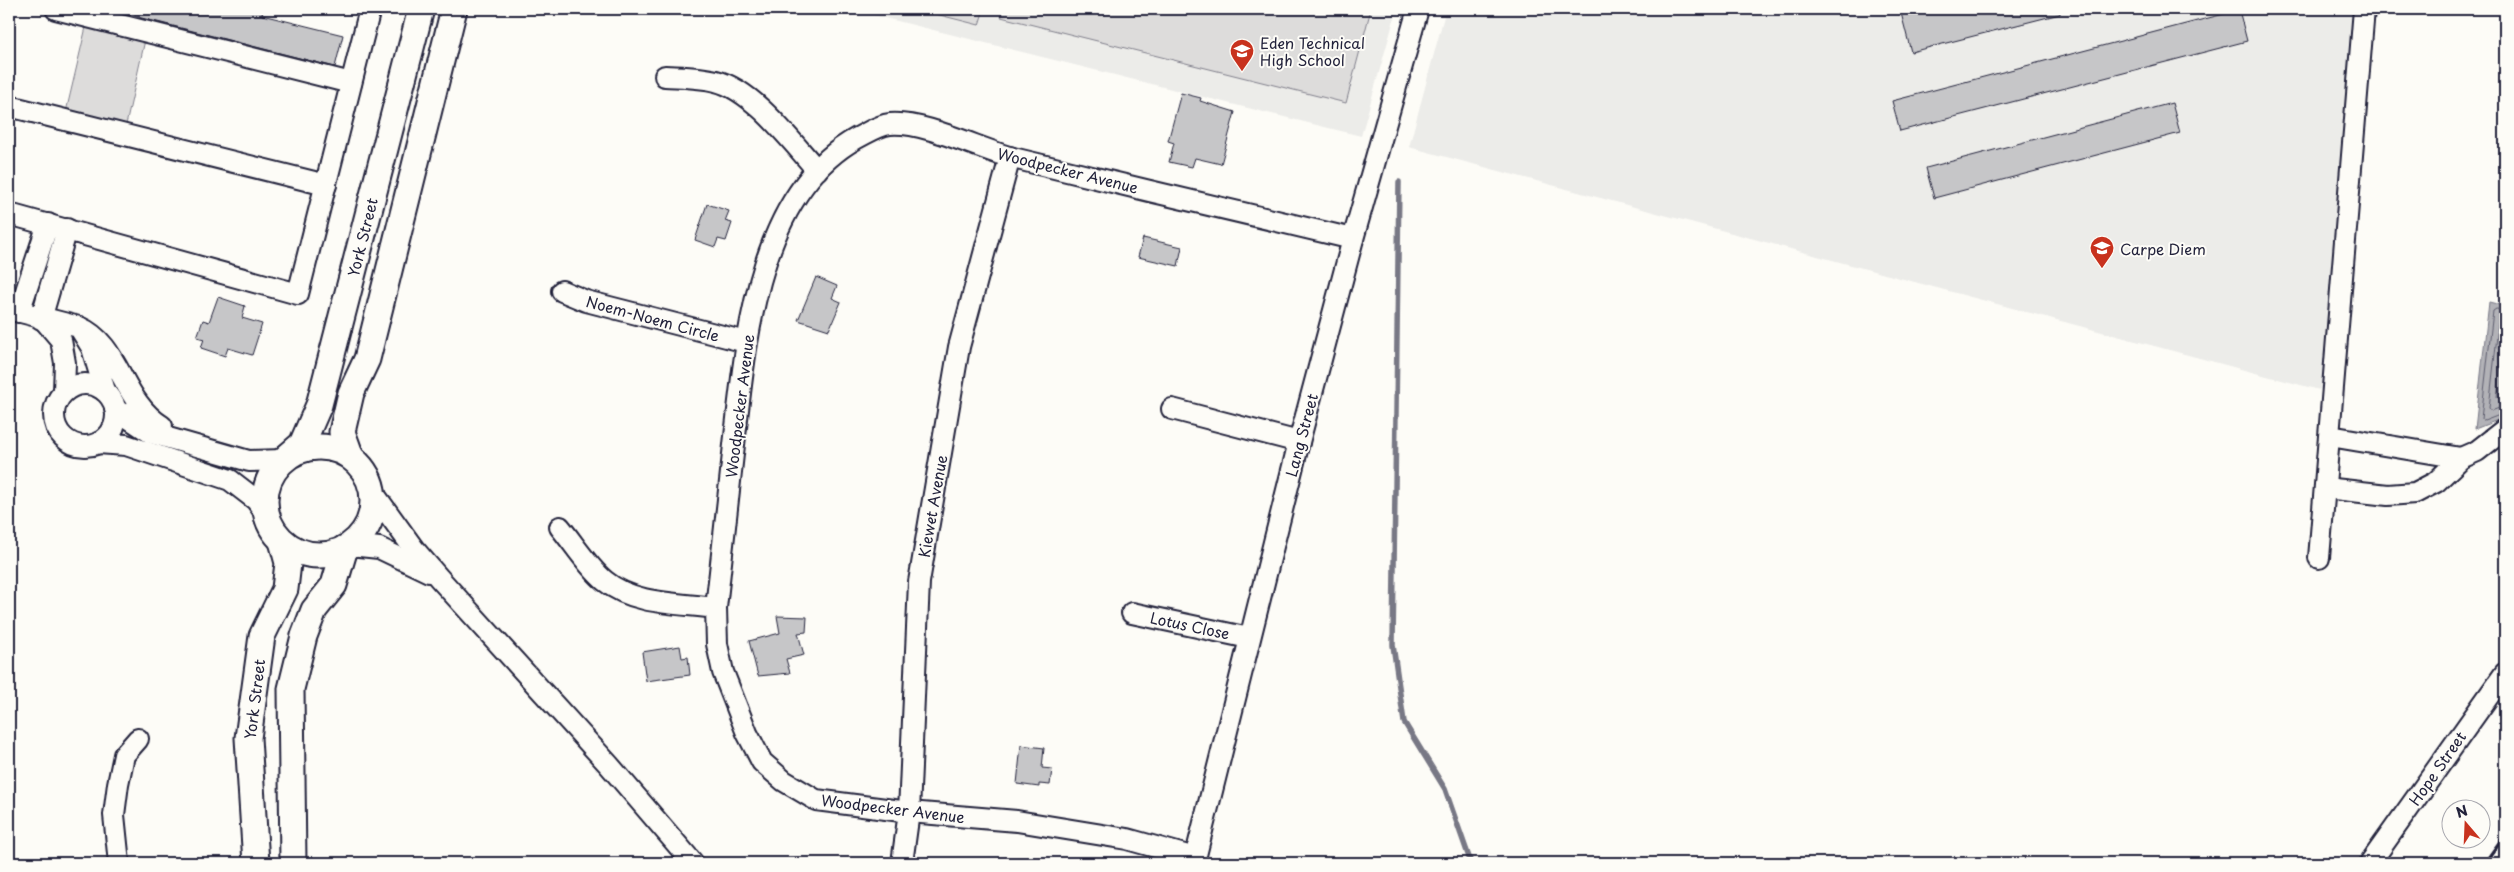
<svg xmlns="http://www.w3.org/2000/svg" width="2514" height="872" viewBox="0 0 2514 872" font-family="'Playpen Sans',sans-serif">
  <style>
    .built { fill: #ecece9 }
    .green { fill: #dddcdb; stroke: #807f8b }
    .water { fill: #b2b2b7; stroke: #787885 }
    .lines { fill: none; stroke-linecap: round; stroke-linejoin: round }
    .shore { stroke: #5c5c6d; stroke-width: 1 }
    .stream { stroke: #787885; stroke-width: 5.5 }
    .building { fill: #c6c6c8; stroke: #22223b }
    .minor-casing { stroke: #22223b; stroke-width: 24 }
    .major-casing { stroke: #22223b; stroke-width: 29 }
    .minor { stroke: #fdfcf7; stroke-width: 20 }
    .major { stroke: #fdfcf7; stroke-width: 25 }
    .rail { stroke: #22223b; stroke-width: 4 }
    .labels { text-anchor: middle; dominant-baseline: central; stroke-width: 4; stroke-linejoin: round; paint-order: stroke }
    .poi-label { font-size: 15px; fill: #22223b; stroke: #fdfcf7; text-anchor: start }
    .street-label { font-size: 15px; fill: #22223b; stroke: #fdfcf7 }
  </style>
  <rect width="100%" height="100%" fill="#fdfcf7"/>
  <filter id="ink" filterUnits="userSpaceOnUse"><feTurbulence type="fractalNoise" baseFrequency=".02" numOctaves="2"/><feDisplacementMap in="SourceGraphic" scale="10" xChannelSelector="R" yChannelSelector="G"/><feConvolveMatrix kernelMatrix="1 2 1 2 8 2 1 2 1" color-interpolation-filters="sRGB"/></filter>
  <g filter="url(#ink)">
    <g class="built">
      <polygon points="849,9 1397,9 1361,136"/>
      <polygon points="1446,9 2356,9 2327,392 1409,147"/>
    </g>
    <g class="green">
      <polygon points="916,9 984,9 979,25"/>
      <polygon points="1003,9 1371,9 1346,103 1001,17"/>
      <polygon points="86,27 145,40 126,125 66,112"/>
    </g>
    <polygon class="water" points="2489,302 2505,306 2505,417 2475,429"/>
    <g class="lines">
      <g class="shore">
        <polyline points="2505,310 2496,309 2493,311 2481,419 2484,421 2505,413"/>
        <polyline points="2505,317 2499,318 2489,408 2491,411 2505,406"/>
        <polyline points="2505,328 2497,397 2499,399 2505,399"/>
      </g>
      <polyline class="stream" points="1399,182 1393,645 1404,722 1445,789 1471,863"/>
    </g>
    <g class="building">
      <polygon points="119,9 263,9 262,15 343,35 335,67 118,12"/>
      <polygon points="1900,9 2060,9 2060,14 1911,52"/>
      <polygon points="2239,10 2247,41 1900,131 1892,101"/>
      <polygon points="1181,93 1201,98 1200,101 1235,112 1221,164 1195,158 1192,167 1169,162 1174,143 1168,141"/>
      <polygon points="2172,103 2180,133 1934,198 1926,168"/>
      <polygon points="707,204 729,211 725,221 732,223 726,241 718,239 715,247 695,240"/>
      <polygon points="1143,238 1182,247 1178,266 1138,257"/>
      <polygon points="816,277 837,286 832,298 841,302 829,330 798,320"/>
      <polygon points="218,297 245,306 242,318 262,324 252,355 228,348 225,356 201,348 204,339 197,337 203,320 209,322"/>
      <polygon points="777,616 807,617 806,632 798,633 804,655 786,659 790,673 758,676 749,641 780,633"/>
      <polygon points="680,646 682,658 688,657 690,675 646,681 642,652"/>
      <polygon points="1021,745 1044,748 1042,768 1052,769 1050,785 1039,784 1039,787 1017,784"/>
    </g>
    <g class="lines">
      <defs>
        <g id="minor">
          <polyline points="56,9 351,83"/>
          <path d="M665,76C682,77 700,77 716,81C753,90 792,142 817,170"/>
          <polyline points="9,106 326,185"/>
          <polyline points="9,214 298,294 370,9"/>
          <polyline points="562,291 586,301 746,342"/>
          <polyline points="9,309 79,327 92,348 105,391"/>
          <polyline points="19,312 48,224"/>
          <polyline points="41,319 67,229"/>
          <polyline points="44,320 61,340 65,363 64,391"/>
          <path d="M79,327C120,344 121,401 162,426"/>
          <circle cx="85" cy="415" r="31"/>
          <polyline points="115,409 151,433 249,461 284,460"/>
          <polyline points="1172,409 1299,442"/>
          <polyline points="2330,436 2461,458"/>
          <polyline points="98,443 126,445 230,480 256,500 266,514"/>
          <polyline points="2325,488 2388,495 2415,493 2436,482 2461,458 2477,451 2505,429"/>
          <polyline points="372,491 414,549 439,578 609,765 693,863"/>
          <path d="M560,527C574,544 588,567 605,581C634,605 679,603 716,608"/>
          <polyline points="350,545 379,548 429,572"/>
          <polyline points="2319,558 2364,9"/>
          <polyline points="1132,613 1249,638"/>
          <path d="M1195,858L1127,839L1017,821L909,812L816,800L784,781L762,762L747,733L723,672L717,644L716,608C722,554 728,499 734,445C746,343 756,194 857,138C867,133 879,125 890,124C924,121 979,149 1013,158C1126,186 1240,212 1353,239"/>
          <polyline points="119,863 114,815 118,784 124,755 138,739"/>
          <polyline points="902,863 909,812 919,582 959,347 1010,157"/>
          <polyline points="1194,863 1299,442 1353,239 1418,9"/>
          <polyline points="2370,863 2505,673"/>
        </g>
        <g id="major">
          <circle cx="319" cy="501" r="54"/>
          <polyline points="287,457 302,444 319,405 421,9"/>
          <polyline points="351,457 342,432 351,393 367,359 454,9"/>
          <polyline points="256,863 248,738 262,636 285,589 288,563 282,541"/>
          <polyline points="293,863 291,689 304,636 314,610 334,585 345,548"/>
        </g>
      </defs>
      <use href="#minor" class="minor-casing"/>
      <use href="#major" class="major-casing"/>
      <use href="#minor" class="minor"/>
      <use href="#major" class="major"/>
      <polyline class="rail" points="2485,863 2505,835"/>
    </g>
  </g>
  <defs>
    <symbol id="school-pin" viewBox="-11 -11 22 30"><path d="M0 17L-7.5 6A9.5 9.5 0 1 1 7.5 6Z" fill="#c8321e" stroke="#fdfcf7"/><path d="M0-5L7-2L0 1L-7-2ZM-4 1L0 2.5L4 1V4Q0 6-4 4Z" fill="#fff"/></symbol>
  </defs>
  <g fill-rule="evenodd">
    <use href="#school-pin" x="1228" y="37" width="28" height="38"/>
    <use href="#school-pin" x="2088" y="234" width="28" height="38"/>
  </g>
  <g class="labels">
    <g class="poi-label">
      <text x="1260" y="42">Eden Technical<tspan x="1260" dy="17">High School</tspan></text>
      <text x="2120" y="248">Carpe Diem</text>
    </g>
    <g class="street-label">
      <text transform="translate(1068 170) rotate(14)">Woodpecker Avenue</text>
      <text transform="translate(362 237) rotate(-76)">York Street</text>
      <text transform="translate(653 318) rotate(15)">Noem-Noem Circle</text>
      <text transform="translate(739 406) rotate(-83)">Woodpecker Avenue</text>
      <text transform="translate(1301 435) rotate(-75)">Lang Street</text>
      <text transform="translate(932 506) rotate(-80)">Kiewet Avenue</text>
      <text transform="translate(1190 625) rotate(12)">Lotus Close</text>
      <text transform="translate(254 699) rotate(-83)">York Street</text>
      <text transform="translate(2437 768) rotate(-55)">Hope Street</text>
      <text transform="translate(893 808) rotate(7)">Woodpecker Avenue</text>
    </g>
  </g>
  <rect width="2514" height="872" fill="none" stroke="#fdfcf7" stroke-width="30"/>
  <rect x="15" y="15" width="2484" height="842" fill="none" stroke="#22223b" stroke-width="2" filter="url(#ink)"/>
  <g transform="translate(2466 824) rotate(341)"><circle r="24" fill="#fdfcf7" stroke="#a5a5ac"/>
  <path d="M0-4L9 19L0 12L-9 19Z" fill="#c8321e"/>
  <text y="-8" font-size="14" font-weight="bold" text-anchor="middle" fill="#22223b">N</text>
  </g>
</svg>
